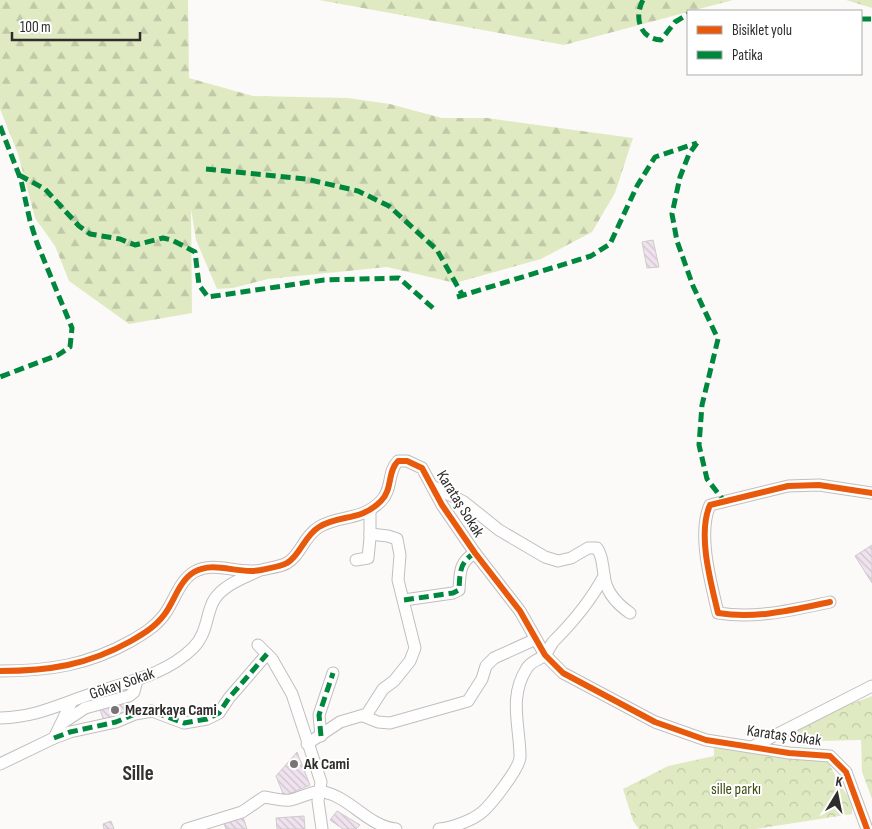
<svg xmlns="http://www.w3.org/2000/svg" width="872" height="829" viewBox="0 0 872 829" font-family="'Sofia Sans Condensed',sans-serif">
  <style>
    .forest { fill: url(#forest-firs) }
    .park { fill: url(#park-crowns) }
    .building { fill: url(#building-back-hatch); stroke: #cdcbcb }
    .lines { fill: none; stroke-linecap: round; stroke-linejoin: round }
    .minor-casing { stroke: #c1bfbd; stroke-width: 13 }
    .minor { stroke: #fffefe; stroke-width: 11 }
    .quiet { stroke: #00873e; stroke-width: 5; stroke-dasharray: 10 5; stroke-linecap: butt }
    .cycleway-casing { stroke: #fff; stroke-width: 9 }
    .cycleway { stroke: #e8590c; stroke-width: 6 }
    .poi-dot { fill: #777573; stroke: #fff; stroke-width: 2 }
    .labels { text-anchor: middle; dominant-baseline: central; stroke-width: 4; stroke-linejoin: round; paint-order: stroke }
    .street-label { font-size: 16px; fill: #2f2d2c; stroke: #fff }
    .poi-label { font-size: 16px; font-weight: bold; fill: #2f2d2c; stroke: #fff; text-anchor: start }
    .park-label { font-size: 16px; fill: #414e12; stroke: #fff }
    .district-label { font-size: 21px; font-weight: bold; fill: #34312f; stroke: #fff }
  </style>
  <defs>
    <pattern id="forest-firs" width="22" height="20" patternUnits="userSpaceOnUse" patternTransform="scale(1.25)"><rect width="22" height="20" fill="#e0eac2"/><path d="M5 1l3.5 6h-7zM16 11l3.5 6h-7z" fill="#c0c9a7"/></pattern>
    <pattern id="park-crowns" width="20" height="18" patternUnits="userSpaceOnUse" patternTransform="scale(1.25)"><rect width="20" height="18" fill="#e0eac2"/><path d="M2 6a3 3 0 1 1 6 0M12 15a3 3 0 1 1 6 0" fill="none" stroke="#c0c9a7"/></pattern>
    <pattern id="building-back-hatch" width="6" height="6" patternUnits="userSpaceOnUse" patternTransform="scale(1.25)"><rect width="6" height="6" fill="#f0e3ef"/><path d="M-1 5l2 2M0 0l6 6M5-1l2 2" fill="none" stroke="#cec3cd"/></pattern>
  </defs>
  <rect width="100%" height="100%" fill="#fcfaf8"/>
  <g class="forest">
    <polygon points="0,0 188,0 189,78 253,96 348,98 390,104 442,118 487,118 633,138 615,193 592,232 541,259 455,283 387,267 268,279 233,288 217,289 196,240 191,209 192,313 129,324 69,281 55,246 35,218 18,154 0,109"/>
    <polygon points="319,0 733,0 564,45"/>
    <polygon points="847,0 872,0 872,8 846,0"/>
  </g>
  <g class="park">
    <polygon points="872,696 872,799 862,772 861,740 818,741 779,737 776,732"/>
    <polygon points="714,746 827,760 841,786 853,803 852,814 756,829 639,829 633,821 623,789 668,766 714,756"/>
  </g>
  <g class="building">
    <polygon points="653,240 659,267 647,268 642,242"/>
    <polygon points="872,545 872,583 855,556"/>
    <polygon points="127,699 131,713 104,721 99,707"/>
    <polygon points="297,752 310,785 284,796 276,776"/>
    <polygon points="337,811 360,825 356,829 343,829 330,820"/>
    <polygon points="242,814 247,829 226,829 223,821"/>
    <polygon points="304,816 305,829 277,829 276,818"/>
    <polygon points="111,821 114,829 104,829 103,824"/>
  </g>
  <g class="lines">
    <defs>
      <g id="minor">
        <path d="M432,486L464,502L499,530L545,557L558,561L571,558L588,548H597C603,557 602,564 604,574C605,591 617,604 630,613"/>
        <polyline points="356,560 368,558 370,538 370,511"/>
        <path d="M404,600L453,593L459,590C460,573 459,562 475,553"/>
        <path d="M830,602C792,610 757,619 718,613C711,583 697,534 710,505L788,486L819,485L872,493"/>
        <polyline points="258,645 272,659 292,694 321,782 318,801 322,829"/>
        <path d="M0,671C49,671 88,665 131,641C143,634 155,627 164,615C174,602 179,581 194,572C215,560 238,575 261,570C269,568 280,567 287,563C300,556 304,536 319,527C340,514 360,522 381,501C393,489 387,472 398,461H407L422,468L442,505L475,553L520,611L545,655L563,673L655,722L706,740L789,753L830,756L846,772L867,829"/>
        <polyline points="363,716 378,722 390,723 468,701 482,679 486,666 494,658 536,639"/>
        <path d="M0,718C38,717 60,704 94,693C130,681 165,675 193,648C208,633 206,613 214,600C223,585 244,578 258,571"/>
        <polyline points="64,722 85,708 129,696 134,692 137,680"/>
        <polyline points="321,736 319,715 333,673"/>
        <polyline points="54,738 70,732 116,722 135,714 152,711 184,723 207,719 219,713 229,698 267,654"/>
        <polyline points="307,744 340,722 367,714 383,689 394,681 410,661 415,648 398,580 400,555 397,539 388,536 370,534"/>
        <polyline points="754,746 872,686"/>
        <polyline points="0,764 54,738 71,703"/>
        <path d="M187,829L242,812L264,797C272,798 282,801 290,800C301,798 313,790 324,792C351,798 368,826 396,829"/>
        <path d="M439,829C451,828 471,821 481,813C490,806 520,768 520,757C520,726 508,697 527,668C531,661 539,660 545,655C548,652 550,646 553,642C574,621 590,602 604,576"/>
      </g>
    </defs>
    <use href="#minor" class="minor-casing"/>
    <use href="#minor" class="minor"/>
    <g class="quiet">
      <path d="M643,0C634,16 639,39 661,40L675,22L688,14"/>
      <polyline points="861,19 872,19"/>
      <polyline points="0,126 21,180 30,221 37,243 72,328 70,347 58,355 0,377"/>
      <polyline points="697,143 689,154 680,177 672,214 677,241 693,286 718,339 702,405 699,445 707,479 724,501"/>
      <polyline points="206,169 306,179 358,191 389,206 437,250 463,296"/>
      <polyline points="19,175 45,189 79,226 90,234 120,239 135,245 163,238 172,240 195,252 199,285 208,297 324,280 399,278 433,308"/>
      <polyline points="457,297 591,256 610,244 637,186 655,157 697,143"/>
      <path d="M404,600L453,593L459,590C460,573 459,562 475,553"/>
      <polyline points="321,736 319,715 333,673"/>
      <polyline points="54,738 70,732 116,722 135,714 152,711 184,723 207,719 219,713 229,698 267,654"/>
    </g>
    <defs>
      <g id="cycleway">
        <path d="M830,602C792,610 757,619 718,613C711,583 697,534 710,505L788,486L819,485L872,493"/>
        <path d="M0,671C49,671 88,665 131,641C143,634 155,627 164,615C174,602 179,581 194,572C215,560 238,575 261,570C269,568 280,567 287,563C300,556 304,536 319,527C340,514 360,522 381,501C393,489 387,472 398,461H407L422,468L442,505L475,553L520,611L545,655L563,673L655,722L706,740L789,753L830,756L846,772L867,829"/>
      </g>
    </defs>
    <use href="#cycleway" class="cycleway-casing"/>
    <use href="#cycleway" class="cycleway"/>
  </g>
  <g class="poi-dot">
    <circle cx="115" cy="710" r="5"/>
    <circle cx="294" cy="764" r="5"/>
  </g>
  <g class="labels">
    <g class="street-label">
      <text transform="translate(460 504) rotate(58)">Karataş Sokak</text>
      <text transform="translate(122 684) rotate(-19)">Gökay Sokak</text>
      <text transform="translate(784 736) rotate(8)">Karataş Sokak</text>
    </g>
    <g class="poi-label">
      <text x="125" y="710">Mezarkaya Cami</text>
      <text x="304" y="764">Ak Cami</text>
    </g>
    <g class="park-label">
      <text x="736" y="789">sille parkı</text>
    </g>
    <g class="district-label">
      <text x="138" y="773">Sille</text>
    </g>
  </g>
  <rect x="687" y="10" width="175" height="65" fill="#ffffff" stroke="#acabab"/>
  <rect x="697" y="26" width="25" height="8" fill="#e8590c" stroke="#acabab"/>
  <text x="732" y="35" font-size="15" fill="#2f2d2c">Bisiklet yolu</text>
  <rect x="697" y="51" width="25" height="8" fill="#00873e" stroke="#acabab"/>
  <text x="732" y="60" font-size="15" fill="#2f2d2c">Patika</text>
  <g transform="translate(837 794) rotate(10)" stroke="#ffffff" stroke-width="4" paint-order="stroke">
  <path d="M0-4L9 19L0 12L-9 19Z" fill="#2f2d2c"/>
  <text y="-8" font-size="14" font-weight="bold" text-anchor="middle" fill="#2f2d2c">K</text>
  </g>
  <path d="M12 32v8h128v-8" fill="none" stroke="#2f2d2c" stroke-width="2.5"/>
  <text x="20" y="32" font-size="15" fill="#2f2d2c" stroke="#ffffff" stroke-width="4" paint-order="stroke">100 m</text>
</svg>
